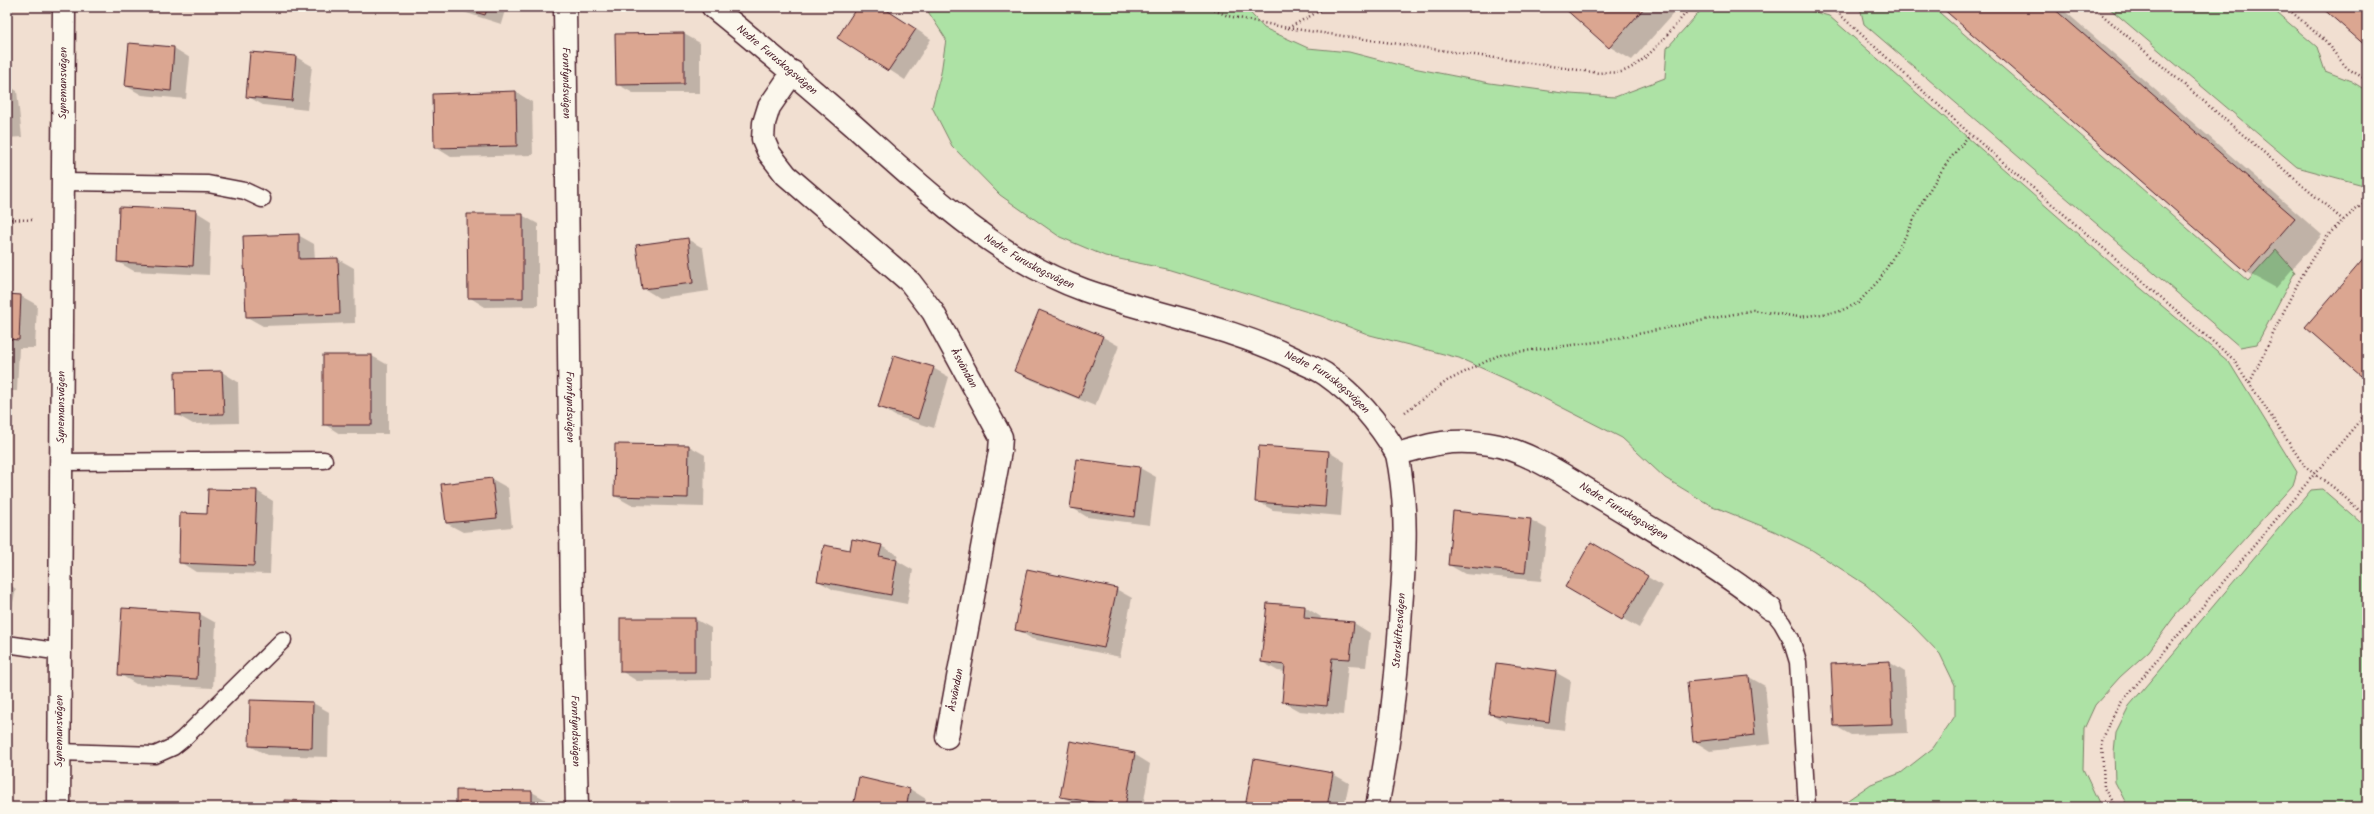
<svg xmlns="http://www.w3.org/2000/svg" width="2374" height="814" viewBox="0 0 2374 814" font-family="Kalam,sans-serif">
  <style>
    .green { fill: #ade2a5; stroke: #7c8068 }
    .shadow { fill: #0003 }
    .building { fill: #dba691; stroke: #4a1f2b }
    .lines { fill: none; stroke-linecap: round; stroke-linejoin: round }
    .service-casing { stroke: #4a1f2b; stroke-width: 19 }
    .minor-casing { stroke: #4a1f2b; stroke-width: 25 }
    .path { stroke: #4a1f2b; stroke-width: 2.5; stroke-dasharray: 1 3; stroke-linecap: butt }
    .service { stroke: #fbf7ec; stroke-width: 16 }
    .minor { stroke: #fbf7ec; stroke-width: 22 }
    .labels { text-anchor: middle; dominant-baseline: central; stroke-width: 3; stroke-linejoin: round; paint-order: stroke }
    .street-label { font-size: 11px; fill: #4a1f2b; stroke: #fbf7ec }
  </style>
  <rect width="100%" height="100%" fill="#f1dfd1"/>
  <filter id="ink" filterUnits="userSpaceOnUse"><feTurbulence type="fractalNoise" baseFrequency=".025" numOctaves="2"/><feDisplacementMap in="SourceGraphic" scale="8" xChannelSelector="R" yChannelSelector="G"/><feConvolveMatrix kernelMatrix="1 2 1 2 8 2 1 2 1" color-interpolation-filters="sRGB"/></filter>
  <g filter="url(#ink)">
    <g class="green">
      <polygon points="925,7 1245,7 1264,28 1308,48 1349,52 1403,66 1490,83 1570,94 1615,97 1665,78 1667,48 1704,7 1797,7 1829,16 2112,264 2229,362 2297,472 2293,485 2174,617 2149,651 2120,677 2095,705 2084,729 2083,769 2101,807 1844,807 1845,802 1871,784 1901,773 1933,748 1955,716 1955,685 1940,654 1912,625 1866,585 1812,550 1774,531 1710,505 1665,478 1622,438 1508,380 1459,358 1370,335 1321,316 1167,269 1105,256 1060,237 1000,195 952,146 932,107 941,73 946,39"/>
      <polygon points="1860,7 1933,7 2248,281 2276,250 2295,272 2257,344 2240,347 1864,24"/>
      <polygon points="2108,7 2270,7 2317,47 2325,71 2351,81 2367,91 2367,186 2297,167"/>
      <polygon points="2322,489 2367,528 2367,807 2128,807 2115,782 2114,752 2116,732 2129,706 2311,490"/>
    </g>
    <g class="shadow">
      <polygon points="448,7 506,7 501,24"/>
      <polygon points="858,7 882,7 931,39 905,80 838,37"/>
      <polygon points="1564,7 1679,7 1632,60 1610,47"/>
      <polygon points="1943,7 2060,7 2322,235 2276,288 2247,272"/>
      <polygon points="684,34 700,43 700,93 633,93 617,84"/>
      <polygon points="130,44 174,48 190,58 186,99 142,95 126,86"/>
      <polygon points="296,57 312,66 307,110 263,105 247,96"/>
      <polygon points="7,85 17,91 22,137 7,138"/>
      <polygon points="516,92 532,102 533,155 451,157 435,147"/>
      <polygon points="195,211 211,221 209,275 134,271 118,262"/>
      <polygon points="522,215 538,224 538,306 485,307 469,297"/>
      <polygon points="298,235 314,244 315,260 338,259 354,268 355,323 263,326 247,317"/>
      <polygon points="687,239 703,248 709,291 659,298 643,288"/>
      <polygon points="2367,257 2367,378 2306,327"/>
      <polygon points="7,295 21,296 37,305 35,348 19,348 17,391 7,391"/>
      <polygon points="1039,311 1103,337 1119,346 1095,406 1032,380 1016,371"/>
      <polygon points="324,356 372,356 388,365 388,434 340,434 324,424"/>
      <polygon points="933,368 949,377 934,428 895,416 879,406"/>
      <polygon points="222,372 238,382 239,423 193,424 177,415"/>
      <polygon points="689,446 705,455 704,507 631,505 615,496"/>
      <polygon points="1329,452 1345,462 1341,516 1273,510 1256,501"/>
      <polygon points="1078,460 1140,468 1156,477 1150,525 1087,517 1071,507"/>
      <polygon points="492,479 508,488 512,527 463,532 446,523 442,485"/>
      <polygon points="257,491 273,501 270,574 196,572 180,562 208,515"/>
      <polygon points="1531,520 1547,529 1541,581 1465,574 1449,565"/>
      <polygon points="1591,544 1663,586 1639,628 1567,587"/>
      <polygon points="881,546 898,555 896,560 913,570 907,604 834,590 818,581 851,551"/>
      <polygon points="7,583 16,589 7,629"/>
      <polygon points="1116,589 1132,598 1120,657 1032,639 1016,629"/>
      <polygon points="1305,607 1321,617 1320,620 1354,623 1370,633 1366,667 1348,666 1343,715 1299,711 1283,702 1286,672 1278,671 1262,662"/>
      <polygon points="122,609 200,614 216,623 213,688 136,684 119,674"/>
      <polygon points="695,619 711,628 711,680 637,681 621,671"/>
      <polygon points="1889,662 1905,672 1908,733 1851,735 1835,726"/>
      <polygon points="1555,672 1571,681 1565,730 1506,723 1490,713"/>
      <polygon points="1749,677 1765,686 1771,744 1710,751 1694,741"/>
      <polygon points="313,703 329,712 328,757 267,755 250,746"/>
      <polygon points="1134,754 1150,764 1143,807 1086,807 1077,805 1061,796"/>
      <polygon points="1333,774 1349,783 1344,807 1248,807"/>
      <polygon points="860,779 910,789 926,799 924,807 854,807"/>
      <polygon points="532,792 548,801 548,807 457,807"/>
      <polygon points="338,803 345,807 286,807"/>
    </g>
    <g class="building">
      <polygon points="458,7 488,7 485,15"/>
      <polygon points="857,7 882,7 916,29 888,71 837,38"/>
      <polygon points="1563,7 1645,7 1609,48"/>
      <polygon points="1941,7 2052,7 2295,218 2247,273"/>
      <polygon points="2321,7 2367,7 2367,47"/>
      <polygon points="684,33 684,84 616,85 615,34"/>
      <polygon points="129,43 174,47 171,91 125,86"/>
      <polygon points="250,52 296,56 292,101 246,97"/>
      <polygon points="516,91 517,146 434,148 433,94"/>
      <polygon points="119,207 196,210 193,266 117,262"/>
      <polygon points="467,214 523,214 523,298 468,298"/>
      <polygon points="299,234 299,259 338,258 340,314 246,317 243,236"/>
      <polygon points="688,238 693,283 642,289 636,245"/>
      <polygon points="2367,255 2367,370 2361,376 2305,327"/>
      <polygon points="7,294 21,295 19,340 7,339"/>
      <polygon points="1039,310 1103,336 1079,398 1014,371"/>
      <rect x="323" y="355" width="49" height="70"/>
      <polygon points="894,355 934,367 918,419 878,407"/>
      <polygon points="222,371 224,414 176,415 175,372"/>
      <polygon points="615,444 689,445 688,498 614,496"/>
      <polygon points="1259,446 1329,451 1325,507 1255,502"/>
      <polygon points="1077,459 1140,467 1134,517 1070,508"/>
      <polygon points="492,478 497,518 446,523 441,484"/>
      <polygon points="208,489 257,490 254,566 179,563 180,513 207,514"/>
      <polygon points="1453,511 1531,519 1525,573 1448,565"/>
      <polygon points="852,539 882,545 879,556 897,560 891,595 817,581 824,545 850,550"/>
      <polygon points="1591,542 1648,576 1622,620 1565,587"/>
      <polygon points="1027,569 1117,588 1104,648 1015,630"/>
      <polygon points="1267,603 1305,606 1304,618 1354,622 1350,659 1332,658 1327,706 1282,702 1285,665 1261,662"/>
      <polygon points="122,608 200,613 197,679 118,675"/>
      <rect x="620" y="618" width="75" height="54"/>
      <polygon points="1890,661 1892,724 1834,726 1831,664"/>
      <polygon points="1496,663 1556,671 1549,722 1489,714"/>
      <polygon points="1749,676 1755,735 1693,742 1687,682"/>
      <polygon points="250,700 313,702 312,748 249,746"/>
      <polygon points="1070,741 1135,753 1125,807 1060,797"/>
      <polygon points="1254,759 1333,773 1327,807 1245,807"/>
      <polygon points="859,777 910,789 906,807 853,807"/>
      <polygon points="456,790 532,791 532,807 456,807"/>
      <polygon points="285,800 338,802 338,807 285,807"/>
    </g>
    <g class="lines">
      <defs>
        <g id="service">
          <polyline points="63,182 208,184 245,191 262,199"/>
          <polyline points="62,462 324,460"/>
          <polyline points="1771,609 1782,623 1791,639 1798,662 1807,807"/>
          <polyline points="7,644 61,652"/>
          <polyline points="59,752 155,755 173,747 183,739 283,640"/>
        </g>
        <g id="minor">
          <path id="s1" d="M565,7L572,607L577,807"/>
          <path id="s2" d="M713,7C761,46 808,86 854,126C923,188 995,258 1084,290C1154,315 1229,326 1295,359C1305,364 1316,368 1325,374C1355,395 1379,423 1397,454C1432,444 1453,438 1489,444C1529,450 1572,481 1606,501C1662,535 1719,568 1771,609"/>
          <path id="s3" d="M793,72L769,107L764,123L763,139L769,153L786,175L910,282L933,312L1001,437L1000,451L947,737"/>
          <path id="s4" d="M59,807L64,7"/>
          <path id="s5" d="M1377,807C1390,742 1397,675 1401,608C1405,555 1408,507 1397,454"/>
        </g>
      </defs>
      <use href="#service" class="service-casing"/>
      <use href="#minor" class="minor-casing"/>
      <g class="path">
        <path d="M1207,7L1228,16L1288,28L1599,73C1606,72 1614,73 1621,72C1646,65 1674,26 1691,7"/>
        <polyline points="1821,7 1837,12 1970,134 2233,359 2305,467 2333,487 2367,517"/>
        <polyline points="2093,7 2343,220"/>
        <polyline points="2286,7 2323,39 2347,68 2367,80"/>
        <polyline points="1837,12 1844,7"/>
        <polyline points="1288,28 1327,7"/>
        <polyline points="7,219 32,220"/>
        <path d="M2250,382C2274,335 2295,280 2326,238C2338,223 2353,212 2367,201"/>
        <polyline points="1405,412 1447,381 1501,354 1604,341 1753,310 1799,317 1838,312 1858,303 1880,279 1905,237 1925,197 1946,164 1970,134"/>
        <polyline points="2115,807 2104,788 2102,742 2109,723 2120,704 2367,412"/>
      </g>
      <use href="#service" class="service"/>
      <use href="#minor" class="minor"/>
    </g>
  </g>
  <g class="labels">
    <g class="street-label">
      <text stroke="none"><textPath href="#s2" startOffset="83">Nedre Furuskogsvägen</textPath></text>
      <text stroke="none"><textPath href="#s4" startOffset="724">Synemansvägen</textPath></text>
      <text stroke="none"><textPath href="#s1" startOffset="76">Fornfyndsvägen</textPath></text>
      <text stroke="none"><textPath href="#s2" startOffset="407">Nedre Furuskogsvägen</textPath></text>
      <text stroke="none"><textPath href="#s3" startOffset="384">Åsvändan</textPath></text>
      <text stroke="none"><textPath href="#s2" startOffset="731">Nedre Furuskogsvägen</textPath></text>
      <text stroke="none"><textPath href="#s4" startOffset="400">Synemansvägen</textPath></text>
      <text stroke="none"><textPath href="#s1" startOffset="400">Fornfyndsvägen</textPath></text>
      <text stroke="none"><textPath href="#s2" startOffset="1078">Nedre Furuskogsvägen</textPath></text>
      <text stroke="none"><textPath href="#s5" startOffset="178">Storskiftesvägen</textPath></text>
      <text transform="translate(956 690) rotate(-79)">Åsvändan</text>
      <text stroke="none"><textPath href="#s4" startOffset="76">Synemansvägen</textPath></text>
      <text stroke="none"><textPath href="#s1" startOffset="724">Fornfyndsvägen</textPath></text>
    </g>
  </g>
  <rect width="2374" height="814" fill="none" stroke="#fbf7ec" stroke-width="24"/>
  <rect x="12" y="12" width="2350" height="790" fill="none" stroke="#4a1f2b" stroke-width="1.5" filter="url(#ink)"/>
</svg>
